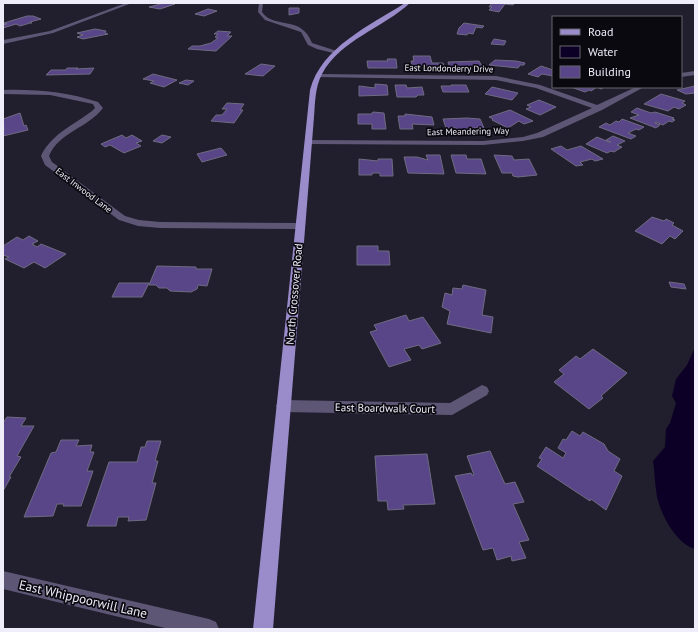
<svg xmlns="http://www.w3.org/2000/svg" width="698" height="632" viewBox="0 0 698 632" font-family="'PT Sans',sans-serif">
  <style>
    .water { fill: #0d0026 }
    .building { fill: #594689; stroke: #6f6b80 }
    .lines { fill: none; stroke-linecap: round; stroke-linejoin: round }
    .street { fill: #5d5775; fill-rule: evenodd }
    .primary { fill: #9a8cca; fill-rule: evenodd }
    .labels { text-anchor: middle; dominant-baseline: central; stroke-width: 3.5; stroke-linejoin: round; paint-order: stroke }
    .far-street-label { font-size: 9px; fill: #efedf9; stroke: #0b0910 }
    .street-label { font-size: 11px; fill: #efedf9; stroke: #0b0910 }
    .near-street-label { font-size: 13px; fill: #efedf9; stroke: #0b0910 }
  </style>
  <rect width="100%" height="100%" fill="#211e2e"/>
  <path class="water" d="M695,347V549C677,544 663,518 658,501C655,489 655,474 653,461L665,447L666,429L670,423L676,403L672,396L676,379L687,365Z"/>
  <g class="building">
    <polygon points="164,3 175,4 160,9 149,7"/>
    <polygon points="492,3 512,3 514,4 513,5 505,4 499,12 489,10 492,7 489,7"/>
    <polygon points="289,8 299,8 299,13 289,15"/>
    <polygon points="208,9 217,11 204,16 195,14"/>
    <polygon points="27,16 33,16 41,19 30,22 32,23 30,23 20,26 16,24 3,28 3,25 7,24 4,23"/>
    <polygon points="464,23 484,26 482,28 476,27 473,34 468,33 467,35 457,34 459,28"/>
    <polygon points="95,29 106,31 105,33 108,34 83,39 77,37 83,35 77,33"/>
    <polygon points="218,31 231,32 227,36 232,36 216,51 188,49 192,46 200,46 211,43 218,38 215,37 218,34 214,34"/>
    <polygon points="494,39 506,41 504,45 491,44"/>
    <polygon points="413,56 430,56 432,63 443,63 445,68 413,68 411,61 414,61"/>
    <polygon points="387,59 396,59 397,68 368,68 367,61 388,61"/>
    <polygon points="495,60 516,61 525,63 524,65 520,65 518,68 489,65"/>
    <polygon points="479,61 483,68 475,68 475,69 450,68 448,62"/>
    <polygon points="261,64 275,66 263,76 245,74"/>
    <polygon points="541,66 553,70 553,76 542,74 538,77 528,74"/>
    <polygon points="67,68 78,68 76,69 94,68 90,74 46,75 51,70 66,70"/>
    <polygon points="153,74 177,80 164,87 150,83 154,81 143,79"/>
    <polygon points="186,80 194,81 188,85 179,83"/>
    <polygon points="375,84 387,85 388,95 359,96 359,86 375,88"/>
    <polygon points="395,85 406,85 407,88 422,87 424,95 418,95 416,97 397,97"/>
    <polygon points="451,85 466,85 469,92 443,92 441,86 451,86"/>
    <polygon points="695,86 695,93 686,94 677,90"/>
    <polygon points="492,87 518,93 512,100 485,94"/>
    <polygon points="571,87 604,87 601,89 597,87 591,91 589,90 585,92"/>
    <polygon points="661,94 685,101 682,103 686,105 679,109 674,107 668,111 644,104"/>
    <polygon points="539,100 556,107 540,115 526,109 531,107 527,105"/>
    <polygon points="227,103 244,104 240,110 243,110 234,123 211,121 216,115 222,115 227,109 222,109"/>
    <polygon points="637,108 651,113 655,112 674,118 672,119 675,120 672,122 669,121 663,125 656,122 655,123 660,125 656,128 630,118 639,115 631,112"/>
    <polygon points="510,110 533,121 524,124 519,121 508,128 492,120 493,119 489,117"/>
    <polygon points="373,112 384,113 386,129 372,129 372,124 358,124 358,114 371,114"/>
    <polygon points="20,113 24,126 26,125 28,130 3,136 3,130 4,130 3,119"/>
    <polygon points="405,114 432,117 434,125 412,124 413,129 400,129 398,116 405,116"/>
    <polygon points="467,118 480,119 484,128 474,128 475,130 457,130 456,128 446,128 443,119"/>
    <polygon points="622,119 644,127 639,130 636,129 628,133 636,136 631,139 599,127 606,123 610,125 616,121 619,122"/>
    <polygon points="122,135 126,138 132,135 142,141 136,143 141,146 124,153 110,145 105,147 101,144"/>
    <polygon points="162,135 171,137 162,143 153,141"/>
    <polygon points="613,136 625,141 617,145 622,147 614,152 611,151 607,153 586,144 597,137 609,142 611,142 606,140"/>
    <polygon points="561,146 567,150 581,146 603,159 595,161 592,159 580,162 583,165 576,166 551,149"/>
    <polygon points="221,148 227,155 202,162 197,154"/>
    <polygon points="426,155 440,155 444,174 408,173 404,157 417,157 428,160"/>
    <polygon points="451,155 466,155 467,159 481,159 486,174 456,173"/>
    <polygon points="494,155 512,156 514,160 529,159 537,175 518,177 513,176 512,173 502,173"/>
    <polygon points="359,159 378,161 378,159 392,159 393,176 380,176 380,173 372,173 372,175 359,175"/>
    <polygon points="652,217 664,221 666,219 674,223 672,225 683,231 675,239 670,236 662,244 635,231"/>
    <polygon points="29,236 38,241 32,244 37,247 41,244 66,254 45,268 34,262 24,268 5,259 9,257 3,255 3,246 17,237 23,240"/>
    <polygon points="357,246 378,246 378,251 389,251 390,265 357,265"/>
    <polygon points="157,266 196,267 196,269 212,269 207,286 198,285 197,289 191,292 170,291 167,288 159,288 156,285 149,285"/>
    <polygon points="669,282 684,284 686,289 671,287"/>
    <polygon points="119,283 149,283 142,297 112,297"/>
    <polygon points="463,285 486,290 482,315 493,317 491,333 447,324 450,311 442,307 445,293 452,295 453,288 462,289"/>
    <polygon points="406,315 409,321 423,317 441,343 422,349 419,345 404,349 411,360 389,367 370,332 377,330 374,325"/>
    <polygon points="593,349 627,373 601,396 603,398 589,409 554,382 564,374 559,370 576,356 580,359"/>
    <polygon points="7,417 26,418 21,426 34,426 17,456 21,457 9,477 11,477 3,491 3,423"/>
    <polygon points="572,431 580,436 583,432 604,444 608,451 620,459 614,471 622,476 606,510 591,499 590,501 537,466 542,459 539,458 546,447 563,458 566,453 558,448 563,439 566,440"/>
    <polygon points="61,440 79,440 76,446 92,445 90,452 94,452 87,471 93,471 81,506 63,506 64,504 57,504 53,516 24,517 51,453 56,452"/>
    <polygon points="147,441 161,441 155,461 158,461 152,483 156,483 146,520 128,521 129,517 118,517 116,526 87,526 109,462 137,462 141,447 145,447"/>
    <polygon points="490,451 505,484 515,482 524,502 513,504 529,540 519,542 526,558 512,561 511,556 497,560 493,548 483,550 455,476 471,473 472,475 474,475 467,456"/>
    <polygon points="427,454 435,504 403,505 404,509 388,510 387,501 378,501 375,456"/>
  </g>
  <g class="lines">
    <g class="street">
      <polygon points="126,3 132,3 53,33 3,44 3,40 50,31"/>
      <path d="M259,3H263L262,12C274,30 301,14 312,43L340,52L337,54L317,49L308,45L301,32L265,20L258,12Z"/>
      <polygon points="695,71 695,75 681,77 681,73"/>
      <polygon points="318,74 496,76 540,85 597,105 636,87 644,87 602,110 543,137 523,141 483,145 308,144 305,144 305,140 483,141 523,137 537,133 592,108 536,88 496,80 316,77 315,76"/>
      <path d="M3,90C36,89 67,92 98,102L103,108C88,128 59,132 49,156L52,162L125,216L139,220L160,222L300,223L305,226L300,229L160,228L138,226L119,220L45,165L41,156C51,134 74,125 92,111L95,108L93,104L50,95L3,94Z"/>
      <polygon points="482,385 487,387 489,391 487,395 452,415 283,412 278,410 276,406 278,402 283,400 450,403"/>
      <polygon points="3,571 209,619 216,622 219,629 169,629 3,589"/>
    </g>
    <path class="primary" d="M405,3H410C383,28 340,40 322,74C315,87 315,103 314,117L273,629H253L310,90C321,47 371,25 405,3Z"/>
  </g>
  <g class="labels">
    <g class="far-street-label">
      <text transform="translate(449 68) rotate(1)">East Londonderry Drive</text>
      <text transform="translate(468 131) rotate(-1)">East Meandering Way</text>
      <text transform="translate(84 190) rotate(37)">East Inwood Lane</text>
    </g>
    <g class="street-label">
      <text transform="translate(294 294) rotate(-85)">North Crossover Road</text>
      <text transform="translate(385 408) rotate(1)">East Boardwalk Court</text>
    </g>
    <g class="near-street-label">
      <text transform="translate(83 599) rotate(13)">East Whippoorwill Lane</text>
    </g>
  </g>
  <rect width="698" height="632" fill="none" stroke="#efedf9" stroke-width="8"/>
  <rect x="552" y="16" width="130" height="72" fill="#0b0910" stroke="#66646d"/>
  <rect x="560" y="29" width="20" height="6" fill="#9a8cca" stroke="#66646d"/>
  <text x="588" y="36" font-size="12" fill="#efedf9">Road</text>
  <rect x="560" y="46" width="20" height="12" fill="#0d0026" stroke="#66646d"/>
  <text x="588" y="56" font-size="12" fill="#efedf9">Water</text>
  <rect x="560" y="66" width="20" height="12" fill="#594689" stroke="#66646d"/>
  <text x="588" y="76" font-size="12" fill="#efedf9">Building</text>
</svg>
